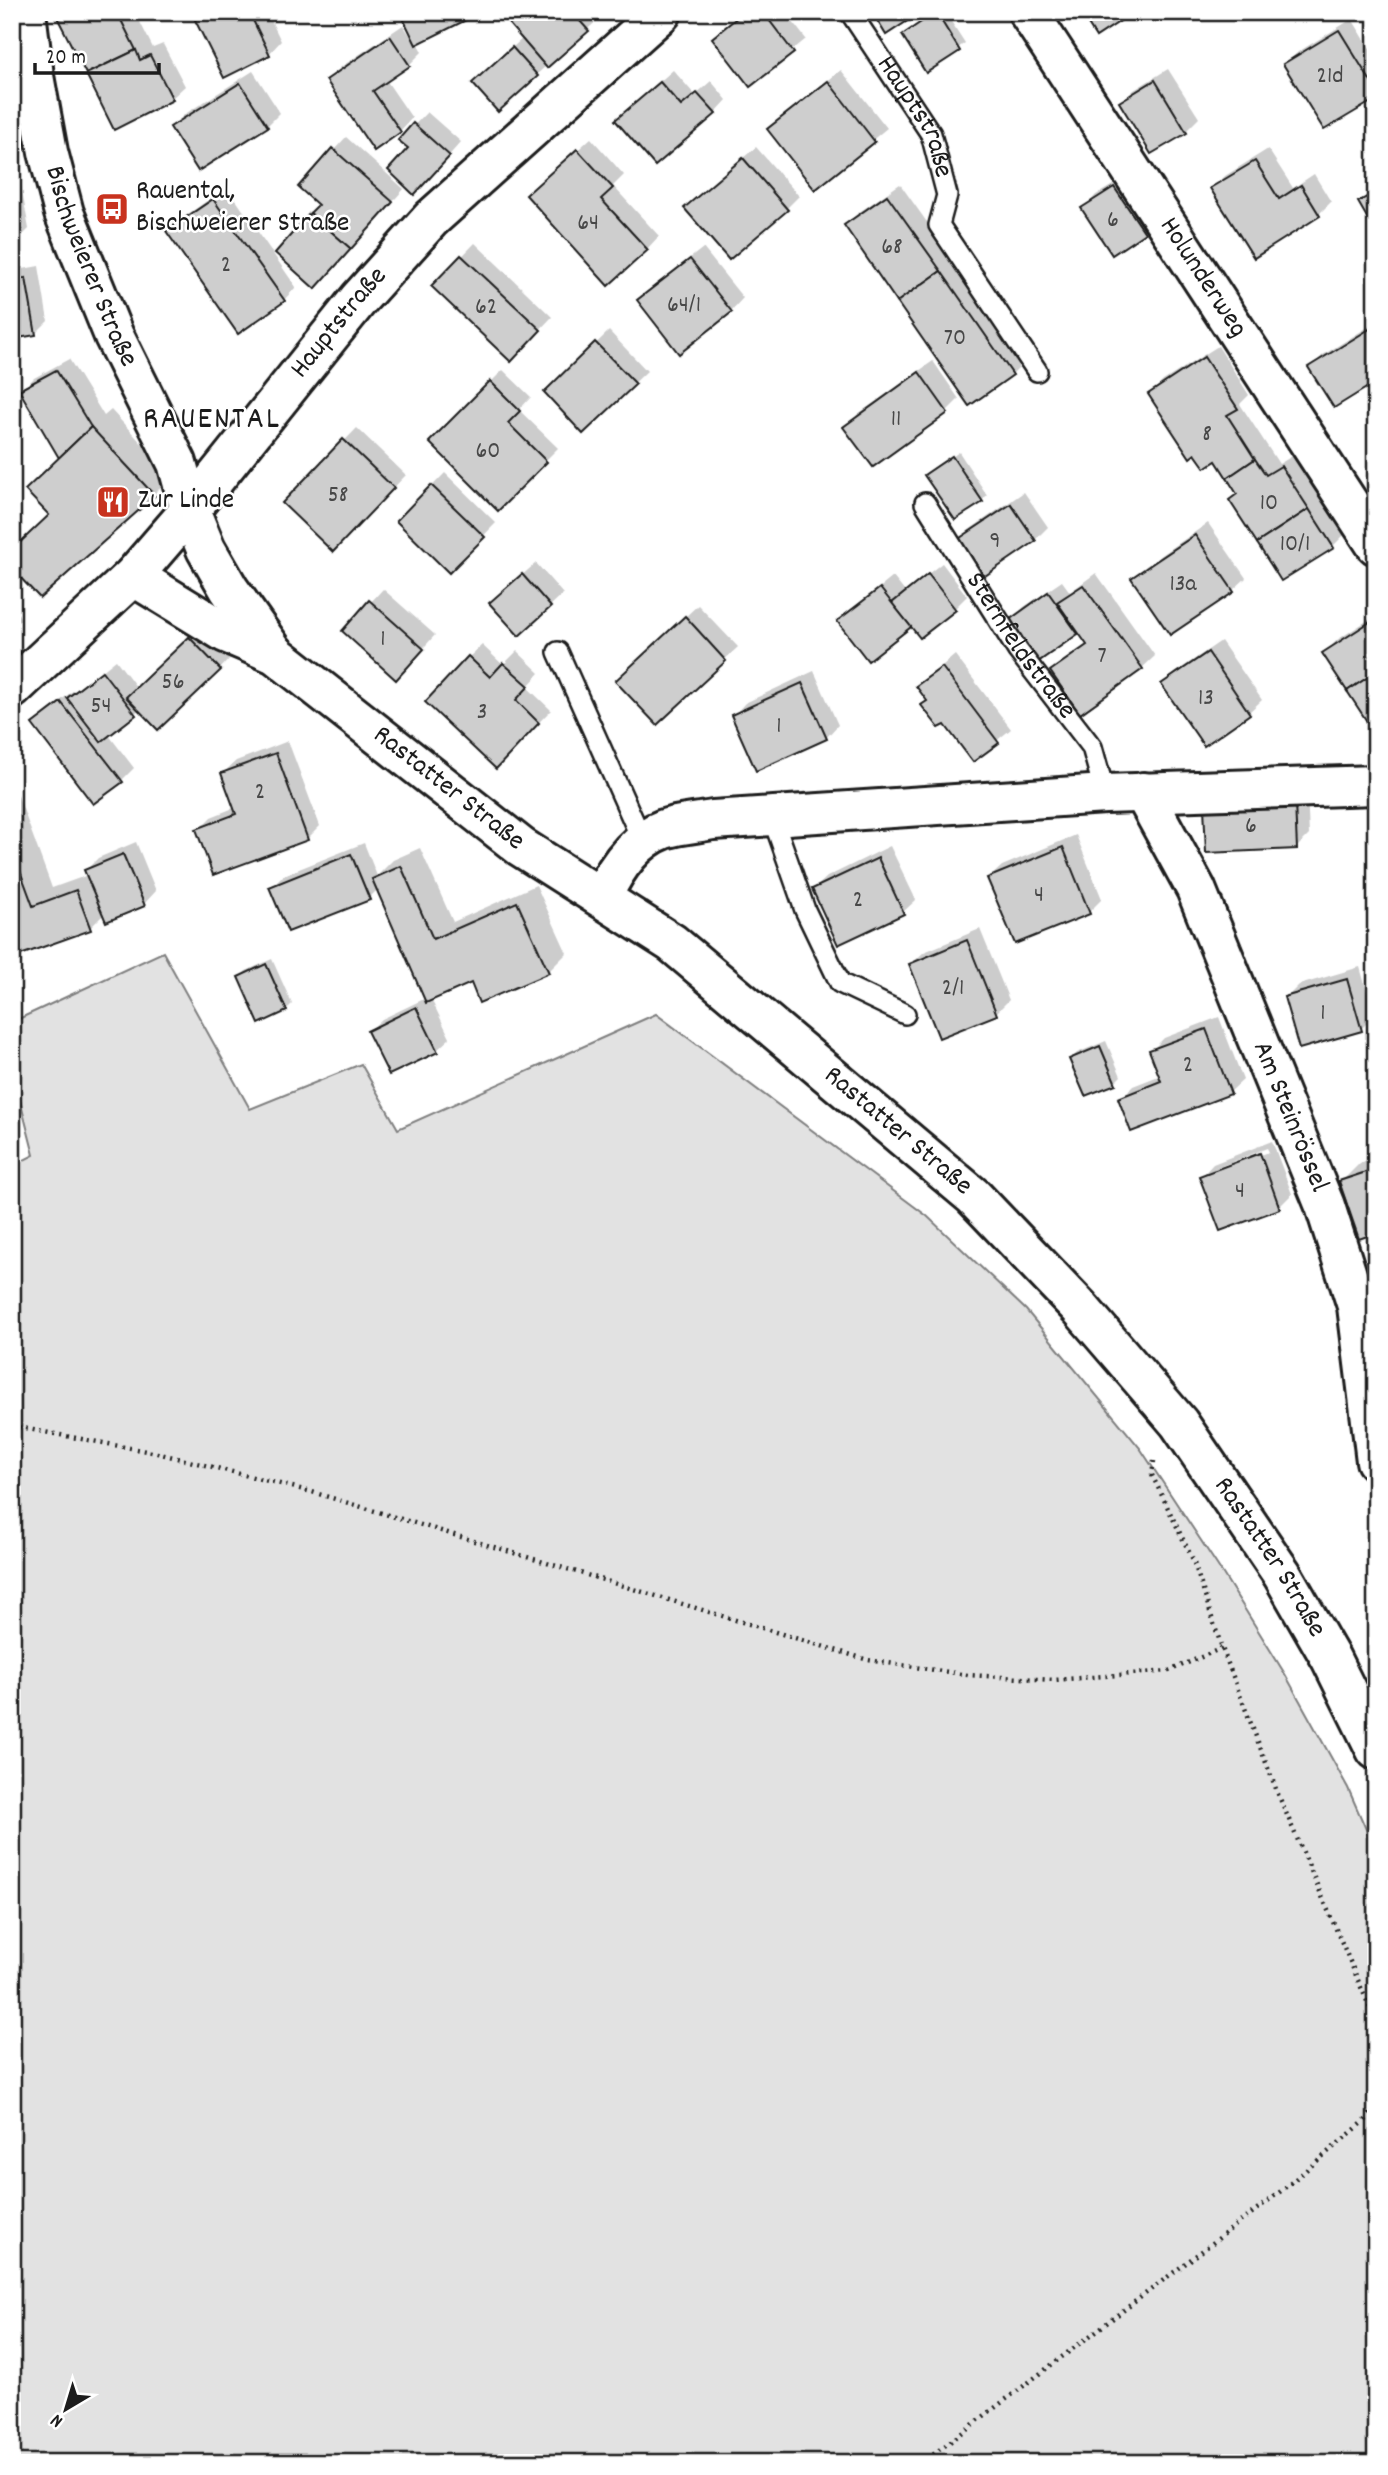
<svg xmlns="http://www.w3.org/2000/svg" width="1388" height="2475" viewBox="0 0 1388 2475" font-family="Dekko,sans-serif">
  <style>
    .green { fill: #e2e2e2; stroke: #7f7f7f; stroke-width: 2 }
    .shadow { fill: #0003; fill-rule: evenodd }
    .building { fill: #cecece; stroke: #1c1c1c; stroke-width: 2 }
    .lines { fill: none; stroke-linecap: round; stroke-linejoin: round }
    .service-casing { stroke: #1c1c1c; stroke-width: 24 }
    .minor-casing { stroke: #1c1c1c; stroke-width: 44 }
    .tertiary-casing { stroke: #1c1c1c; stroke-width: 44 }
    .path { stroke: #1c1c1c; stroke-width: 4.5; stroke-dasharray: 2 5; stroke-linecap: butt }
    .service { stroke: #fff; stroke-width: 19 }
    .minor { stroke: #fff; stroke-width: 38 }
    .tertiary { stroke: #fff; stroke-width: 38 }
    .labels { text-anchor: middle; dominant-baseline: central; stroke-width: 5; stroke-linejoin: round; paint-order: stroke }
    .number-label { font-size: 24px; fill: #484848 }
    .street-label { font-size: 28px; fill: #1c1c1c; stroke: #fff }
    .poi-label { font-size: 28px; fill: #1c1c1c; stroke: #fff; text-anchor: start }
    .quarter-label { font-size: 32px; letter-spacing: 2px; fill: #1c1c1c; stroke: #fff }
  </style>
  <rect width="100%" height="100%" fill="#fff"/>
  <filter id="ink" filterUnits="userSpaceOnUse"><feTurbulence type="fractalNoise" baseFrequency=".0143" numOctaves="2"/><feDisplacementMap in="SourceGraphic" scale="14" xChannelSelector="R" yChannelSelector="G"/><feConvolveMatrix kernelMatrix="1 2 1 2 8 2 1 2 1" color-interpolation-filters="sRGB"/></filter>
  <g filter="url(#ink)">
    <polygon class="green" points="163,952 250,1109 361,1064 398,1129 656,1014 927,1216 1026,1310 1140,1448 1223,1574 1285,1674 1348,1788 1376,1852 1376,2463 12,2463 12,1166 34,1155 12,1069 12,1022"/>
    <g class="shadow">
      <polygon points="67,12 135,12 153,48 163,44 185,86 172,98 60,19"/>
      <polygon points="193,12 267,12 281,41 269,54"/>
      <polygon points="524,12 596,12 600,18 536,75 487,70 523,38"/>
      <polygon points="743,12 785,12 806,39 750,85 714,38"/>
      <polygon points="935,12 945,12 965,43 926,71 904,35"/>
      <polygon points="1352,19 1376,58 1376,97 1285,64 1298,52"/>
      <polygon points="403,25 413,40 415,38 422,52 409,65 386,80 412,118 400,131 328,80 341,67"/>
      <polygon points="1168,69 1199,118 1186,131 1152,152 1121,103 1134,90"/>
      <polygon points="673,70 695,95 711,81 727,100 715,113 630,108"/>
      <polygon points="841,70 887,128 815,187 769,129"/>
      <polygon points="253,71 280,113 267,126 199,169 172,127 185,114"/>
      <polygon points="427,112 461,142 427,180 410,148 400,140"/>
      <polygon points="346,137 404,189 328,274 320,205 300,187"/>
      <polygon points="591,138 624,175 613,186 659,236 647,249 541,183"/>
      <polygon points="756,147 799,196 786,209 699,195"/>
      <polygon points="1268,149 1293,188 1314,174 1331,202 1318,215 1213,189 1225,176"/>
      <polygon points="1128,176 1156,219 1143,232 1084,208 1096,195"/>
      <polygon points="20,180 29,229 16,242 12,243 12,181"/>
      <polygon points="900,184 1025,361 1012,374 846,225 858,213"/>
      <polygon points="227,187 296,287 284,300 169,232 181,219"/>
      <polygon points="1376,188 1376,230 1360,202"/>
      <polygon points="475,243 552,317 511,360 433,286"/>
      <polygon points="703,248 743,298 731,311 639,300 652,288"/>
      <polygon points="39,266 48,321 35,334 12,337 12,271"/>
      <polygon points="1376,322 1376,380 1310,368 1323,355"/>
      <polygon points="609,331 647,371 583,432 546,392"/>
      <polygon points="1218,346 1249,395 1240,404 1279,464 1294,455 1345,534 1333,546 1238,493 1216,458 1150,394 1163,381"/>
      <polygon points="69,359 104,416 111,410 172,476 153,495 51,514 61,458 21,391 34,378"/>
      <polygon points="933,361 959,399 947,411 846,427 858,414"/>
      <polygon points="503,370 531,397 519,410 558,448 498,508 431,442"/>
      <polygon points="357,428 406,475 333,550 284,503"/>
      <polygon points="959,452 987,495 982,501 926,475"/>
      <polygon points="445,473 496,523 449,571 398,521"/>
      <polygon points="1024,492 1048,527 1035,540 957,542 969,530"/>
      <polygon points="1208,523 1246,578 1233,590 1171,632 1134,578 1146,566"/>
      <polygon points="536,563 563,594 550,606 504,591"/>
      <polygon points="942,563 967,596 955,608 911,625 868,659 839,621 893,577 905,592"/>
      <polygon points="1096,573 1155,656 1142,668 1052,671 1065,659 1088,643 1079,631 1039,659 1011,620 1024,607 1062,581 1070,592"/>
      <polygon points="383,589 435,635 408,665 344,631"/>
      <polygon points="12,601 21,619 12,628"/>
      <polygon points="698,605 738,647 657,723 630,668"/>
      <polygon points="1376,615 1376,725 1325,653 1337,640"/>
      <polygon points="203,626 232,656 220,669 140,709 108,734 134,768 122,780 34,724 46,712 74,690 76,692 116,660 137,688"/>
      <polygon points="1221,641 1262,700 1249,712 1204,743 1163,685 1176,672"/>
      <polygon points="482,645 503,665 517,651 540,673 527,687 551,710 508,754 469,657"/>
      <polygon points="955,655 1011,729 973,760 918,686"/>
      <polygon points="814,671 838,725 826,738 733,716 745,703"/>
      <polygon points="288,741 320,826 307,839 198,830 211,817 236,807 223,773 236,761"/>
      <polygon points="12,779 52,888 88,875 86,870 98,858 136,842 156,891 144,904 104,914 90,928 12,957"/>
      <polygon points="1307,790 1309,835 1296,848 1208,851"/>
      <polygon points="1076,835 1102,899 1089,912 989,878 1002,866"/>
      <polygon points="364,843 377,876 393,860 420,848 453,922 536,885 567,953 548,972 472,981 431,999 450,1038 437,1050 390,1073 369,1031 382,1019 426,998 378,889 369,898 271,888 284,875"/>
      <polygon points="890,846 916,900 903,912 839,943 814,889 827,877"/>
      <polygon points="980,929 1009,1000 996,1013 940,1036 911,964 924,952"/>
      <polygon points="272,959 292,1004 286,1010 240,977 246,971"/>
      <polygon points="1360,967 1374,1016 1361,1029 1286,998 1299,985"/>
      <polygon points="1219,1017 1243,1080 1230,1092 1120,1099 1133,1086 1161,1075 1151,1051 1164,1038"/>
      <polygon points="1106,1041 1121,1076 1115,1082 1071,1059 1077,1053"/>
      <path d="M1272,1141L1292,1194L1279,1207L1221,1229L1201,1177L1213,1164ZM1267,1148L1269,1152L1214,1172V1169Z"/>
      <polygon points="1376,1157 1376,1231 1341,1182 1360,1163"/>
    </g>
    <g class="building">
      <polygon points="72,12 117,12 136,50 86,74 58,19"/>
      <polygon points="191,12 249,12 270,55 224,78"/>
      <polygon points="400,12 482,12 416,45"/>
      <polygon points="523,12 572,12 589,31 547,68 509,24"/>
      <polygon points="744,12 763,12 794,53 750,87 712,38"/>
      <polygon points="872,12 921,12 886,35"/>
      <polygon points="936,12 960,51 926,73 902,35"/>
      <polygon points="1080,12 1134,12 1096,37"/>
      <polygon points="1339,30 1376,90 1376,99 1324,130 1283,64"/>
      <polygon points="390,36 410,66 373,91 401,132 374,151 326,80"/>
      <polygon points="512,47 538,76 498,112 472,83"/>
      <polygon points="136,50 140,60 150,55 173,100 114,130 86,74"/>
      <polygon points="1155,80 1187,133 1151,154 1119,102"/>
      <polygon points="828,81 875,142 815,190 767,129"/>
      <polygon points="660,82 681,106 697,93 716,114 655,166 615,120"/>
      <polygon points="240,83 268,127 198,171 170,127"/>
      <polygon points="413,123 450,156 414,195 388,170 408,148 398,140"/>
      <polygon points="332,148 393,202 351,249 310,213 318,205 298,187"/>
      <polygon points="577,149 613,188 601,199 648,250 608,286 526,195"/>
      <polygon points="743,158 788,210 729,260 684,208"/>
      <polygon points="1255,161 1279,199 1301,185 1320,216 1254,258 1210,188"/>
      <polygon points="1114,187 1145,233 1112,255 1081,208"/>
      <polygon points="1376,192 1376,233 1358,202"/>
      <polygon points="887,195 941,271 897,302 844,225"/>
      <polygon points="213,199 285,301 238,334 166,231"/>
      <polygon points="310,213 351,249 315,289 275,253"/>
      <polygon points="461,255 541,330 511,362 431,286"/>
      <polygon points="690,259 732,312 679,354 637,300"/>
      <polygon points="941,271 1013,375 969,406 897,302"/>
      <polygon points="26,278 36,335 12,339 12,280"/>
      <polygon points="1376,325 1376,382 1334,408 1308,367"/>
      <polygon points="595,342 636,384 583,434 544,392"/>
      <polygon points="1204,357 1238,409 1227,415 1255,459 1227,478 1216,461 1205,468 1195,454 1190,458 1148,394"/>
      <polygon points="56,370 91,427 59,458 19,390"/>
      <polygon points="919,372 948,413 873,467 843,427"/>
      <polygon points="490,381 520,411 508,423 547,462 498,511 429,442"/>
      <polygon points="91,427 155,496 40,598 12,569 12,550 49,515 25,490"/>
      <polygon points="343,439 394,488 333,552 282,503"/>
      <polygon points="952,456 983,502 955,520 924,475"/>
      <polygon points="1255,459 1266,475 1281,466 1309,509 1257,543 1229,500 1237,494 1227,478"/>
      <polygon points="431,485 485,537 449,573 396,521"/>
      <polygon points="1011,504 1036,541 979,580 954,542"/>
      <polygon points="1309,509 1334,548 1281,581 1257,543"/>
      <polygon points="1195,535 1234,592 1170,635 1131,578"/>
      <polygon points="522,574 551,607 519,636 489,603"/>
      <polygon points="928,574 956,610 920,638 892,603"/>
      <polygon points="1083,585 1143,669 1080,714 1050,671 1087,645 1057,602"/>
      <polygon points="880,588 911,627 868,661 837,621"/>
      <polygon points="1048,592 1078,634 1038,662 1009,620"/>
      <polygon points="369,600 424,649 396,680 342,631"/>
      <polygon points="685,616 726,661 657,725 615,681"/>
      <polygon points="1376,618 1376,672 1347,691 1322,653"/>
      <polygon points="189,637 221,670 158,730 126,697"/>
      <polygon points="1208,652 1250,714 1204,746 1161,684"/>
      <polygon points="468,656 490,677 503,663 529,686 516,700 539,723 496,769 425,702"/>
      <polygon points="942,667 999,743 973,762 945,725 939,728 921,705 927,701 916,686"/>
      <polygon points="102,671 136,715 101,742 67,698"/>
      <polygon points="1376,672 1376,727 1372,729 1347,691"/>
      <polygon points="802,683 827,739 756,771 731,715"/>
      <polygon points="61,702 123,782 93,804 32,724"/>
      <polygon points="276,753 308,840 213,875 196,829 236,814 221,773"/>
      <polygon points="1295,802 1297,849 1206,853 1204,806"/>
      <polygon points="1063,847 1090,914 1015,944 987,878"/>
      <polygon points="12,849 33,906 76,890 91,930 12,958"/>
      <polygon points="123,854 145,906 106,922 84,870"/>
      <polygon points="351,854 370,900 288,932 269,887"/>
      <polygon points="878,858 904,914 838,945 812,889"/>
      <polygon points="401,866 433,939 517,902 549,973 479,1003 471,983 426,1003 372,879"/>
      <polygon points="967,940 997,1015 939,1038 909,964"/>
      <polygon points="266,964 287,1011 259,1024 238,977"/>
      <polygon points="1347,979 1362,1031 1299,1049 1284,997"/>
      <polygon points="416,1007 438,1052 389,1075 367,1031"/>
      <polygon points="1206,1029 1231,1094 1131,1132 1118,1098 1161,1081 1149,1050"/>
      <polygon points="1100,1046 1116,1084 1085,1096 1069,1059"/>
      <polygon points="1260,1153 1280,1209 1220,1231 1199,1176"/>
      <polygon points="1376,1166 1376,1233 1359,1239 1339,1181 1372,1170 1371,1167"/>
    </g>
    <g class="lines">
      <defs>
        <g id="service">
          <path id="s1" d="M850,12L931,134L947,195L939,225L1037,371"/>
          <path id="s2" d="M925,503L1018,651L1092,747L1105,794"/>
          <polyline points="558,652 642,840"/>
          <polyline points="772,816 805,910 840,983 905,1014"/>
        </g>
        <g id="minor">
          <path id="s3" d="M1028,12L1376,545"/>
          <path id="s4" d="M1143,792L1196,889L1325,1206L1357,1306L1376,1461"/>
          <path d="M602,897C615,869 634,840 664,829C679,824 697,823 713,820L1105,794L1376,785"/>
        </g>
        <g id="tertiary">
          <path id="s5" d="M26,12L34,76L48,152L64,213L114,336L177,463L190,510L206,549L229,589L275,654"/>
          <path id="s6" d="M133,576L226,633L275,654L521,847L672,943L973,1196L1080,1308L1179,1423L1282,1574L1331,1659L1376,1750"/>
          <path id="s7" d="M12,689L133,576L190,510L359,299L431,219L662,12"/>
        </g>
      </defs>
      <use href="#service" class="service-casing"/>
      <use href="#minor" class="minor-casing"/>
      <use href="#tertiary" class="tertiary-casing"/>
      <g class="path">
        <polyline points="12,1426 157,1453 312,1492 868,1660 968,1675 1054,1680 1169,1671 1222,1648"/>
        <polyline points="1154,1461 1152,1475 1193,1560 1222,1648 1278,1794 1376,2022"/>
        <polyline points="922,2463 1281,2191 1365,2121 1376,2104"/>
      </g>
      <use href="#service" class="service"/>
      <use href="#minor" class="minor"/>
      <use href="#tertiary" class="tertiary"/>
    </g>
  </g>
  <defs>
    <symbol id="bus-square" viewBox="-11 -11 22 22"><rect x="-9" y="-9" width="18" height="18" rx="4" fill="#c8321e" stroke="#fff"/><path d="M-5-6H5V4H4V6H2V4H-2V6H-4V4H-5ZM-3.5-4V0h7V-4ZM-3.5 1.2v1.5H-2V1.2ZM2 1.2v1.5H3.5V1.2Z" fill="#fff"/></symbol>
    <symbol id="restaurant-square" viewBox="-11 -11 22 22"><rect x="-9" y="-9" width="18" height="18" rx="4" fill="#c8321e" stroke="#fff"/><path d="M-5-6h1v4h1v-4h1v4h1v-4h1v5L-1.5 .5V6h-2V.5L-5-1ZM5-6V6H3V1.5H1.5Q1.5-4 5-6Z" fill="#fff"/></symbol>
  </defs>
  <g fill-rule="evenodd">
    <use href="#bus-square" x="93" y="190" width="38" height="38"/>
    <use href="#restaurant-square" x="94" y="483" width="38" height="38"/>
  </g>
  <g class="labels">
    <g class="number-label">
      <text x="1330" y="77">21d</text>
      <text x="1113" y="221">6</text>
      <text x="588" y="224">64</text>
      <text x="892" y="248">68</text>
      <text x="226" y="266">2</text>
      <text x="684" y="306">64/1</text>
      <text x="486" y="308">62</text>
      <text x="955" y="339">70</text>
      <text x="896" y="420">11</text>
      <text x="1207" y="435">8</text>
      <text x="488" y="452">60</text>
      <text x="338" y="496">58</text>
      <text x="1269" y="504">10</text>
      <text x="995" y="542">9</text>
      <text x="1295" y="545">10/1</text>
      <text x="1183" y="585">13a</text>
      <text x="383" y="640">1</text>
      <text x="1102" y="657">7</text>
      <text x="173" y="683">56</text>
      <text x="1206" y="699">13</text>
      <text x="101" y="707">54</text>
      <text x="482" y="713">3</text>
      <text x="779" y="727">1</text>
      <text x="260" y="793">2</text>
      <text x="1251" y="827">6</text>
      <text x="1039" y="896">4</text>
      <text x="858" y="901">2</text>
      <text x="953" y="989">2/1</text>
      <text x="1323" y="1014">1</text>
      <text x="1188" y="1066">2</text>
      <text x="1240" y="1192">4</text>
    </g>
    <g class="street-label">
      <text stroke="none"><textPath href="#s1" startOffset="124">Hauptstraße</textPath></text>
      <text stroke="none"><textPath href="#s5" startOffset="264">Bischweierer Straße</textPath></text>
      <text stroke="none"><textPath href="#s3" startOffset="318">Holunderweg</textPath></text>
      <text stroke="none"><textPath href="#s7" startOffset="492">Hauptstraße</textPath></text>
      <text stroke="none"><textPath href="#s2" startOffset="172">Sternfeldstraße</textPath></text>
      <text stroke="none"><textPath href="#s6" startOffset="382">Rastatter Straße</textPath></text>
      <text stroke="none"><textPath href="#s4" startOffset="357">Am Steinrössel</textPath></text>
      <text stroke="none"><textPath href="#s6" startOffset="948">Rastatter Straße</textPath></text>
      <text stroke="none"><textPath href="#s6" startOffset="1516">Rastatter Straße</textPath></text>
    </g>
    <g class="poi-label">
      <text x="136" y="193">Rauental,<tspan x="136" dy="32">Bischweierer Straße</tspan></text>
      <text x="138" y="502">Zur Linde</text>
    </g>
    <g class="quarter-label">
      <text x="212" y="421">RAUENTAL</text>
    </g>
  </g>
  <rect width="1388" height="2475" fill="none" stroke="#fff" stroke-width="42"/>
  <rect x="21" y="21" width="1346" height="2433" fill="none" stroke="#1c1c1c" stroke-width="2.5" filter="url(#ink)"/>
  <g transform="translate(66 2409) rotate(218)" stroke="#ffffff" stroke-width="5" paint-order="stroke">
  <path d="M0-5L12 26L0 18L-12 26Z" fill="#1c1c1c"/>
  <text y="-10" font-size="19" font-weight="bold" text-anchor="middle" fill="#1c1c1c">N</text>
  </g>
  <path d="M35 63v10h124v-10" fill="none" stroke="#1c1c1c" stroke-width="3.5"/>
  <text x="46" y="63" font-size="21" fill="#1c1c1c" stroke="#ffffff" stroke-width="5" paint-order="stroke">20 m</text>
</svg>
